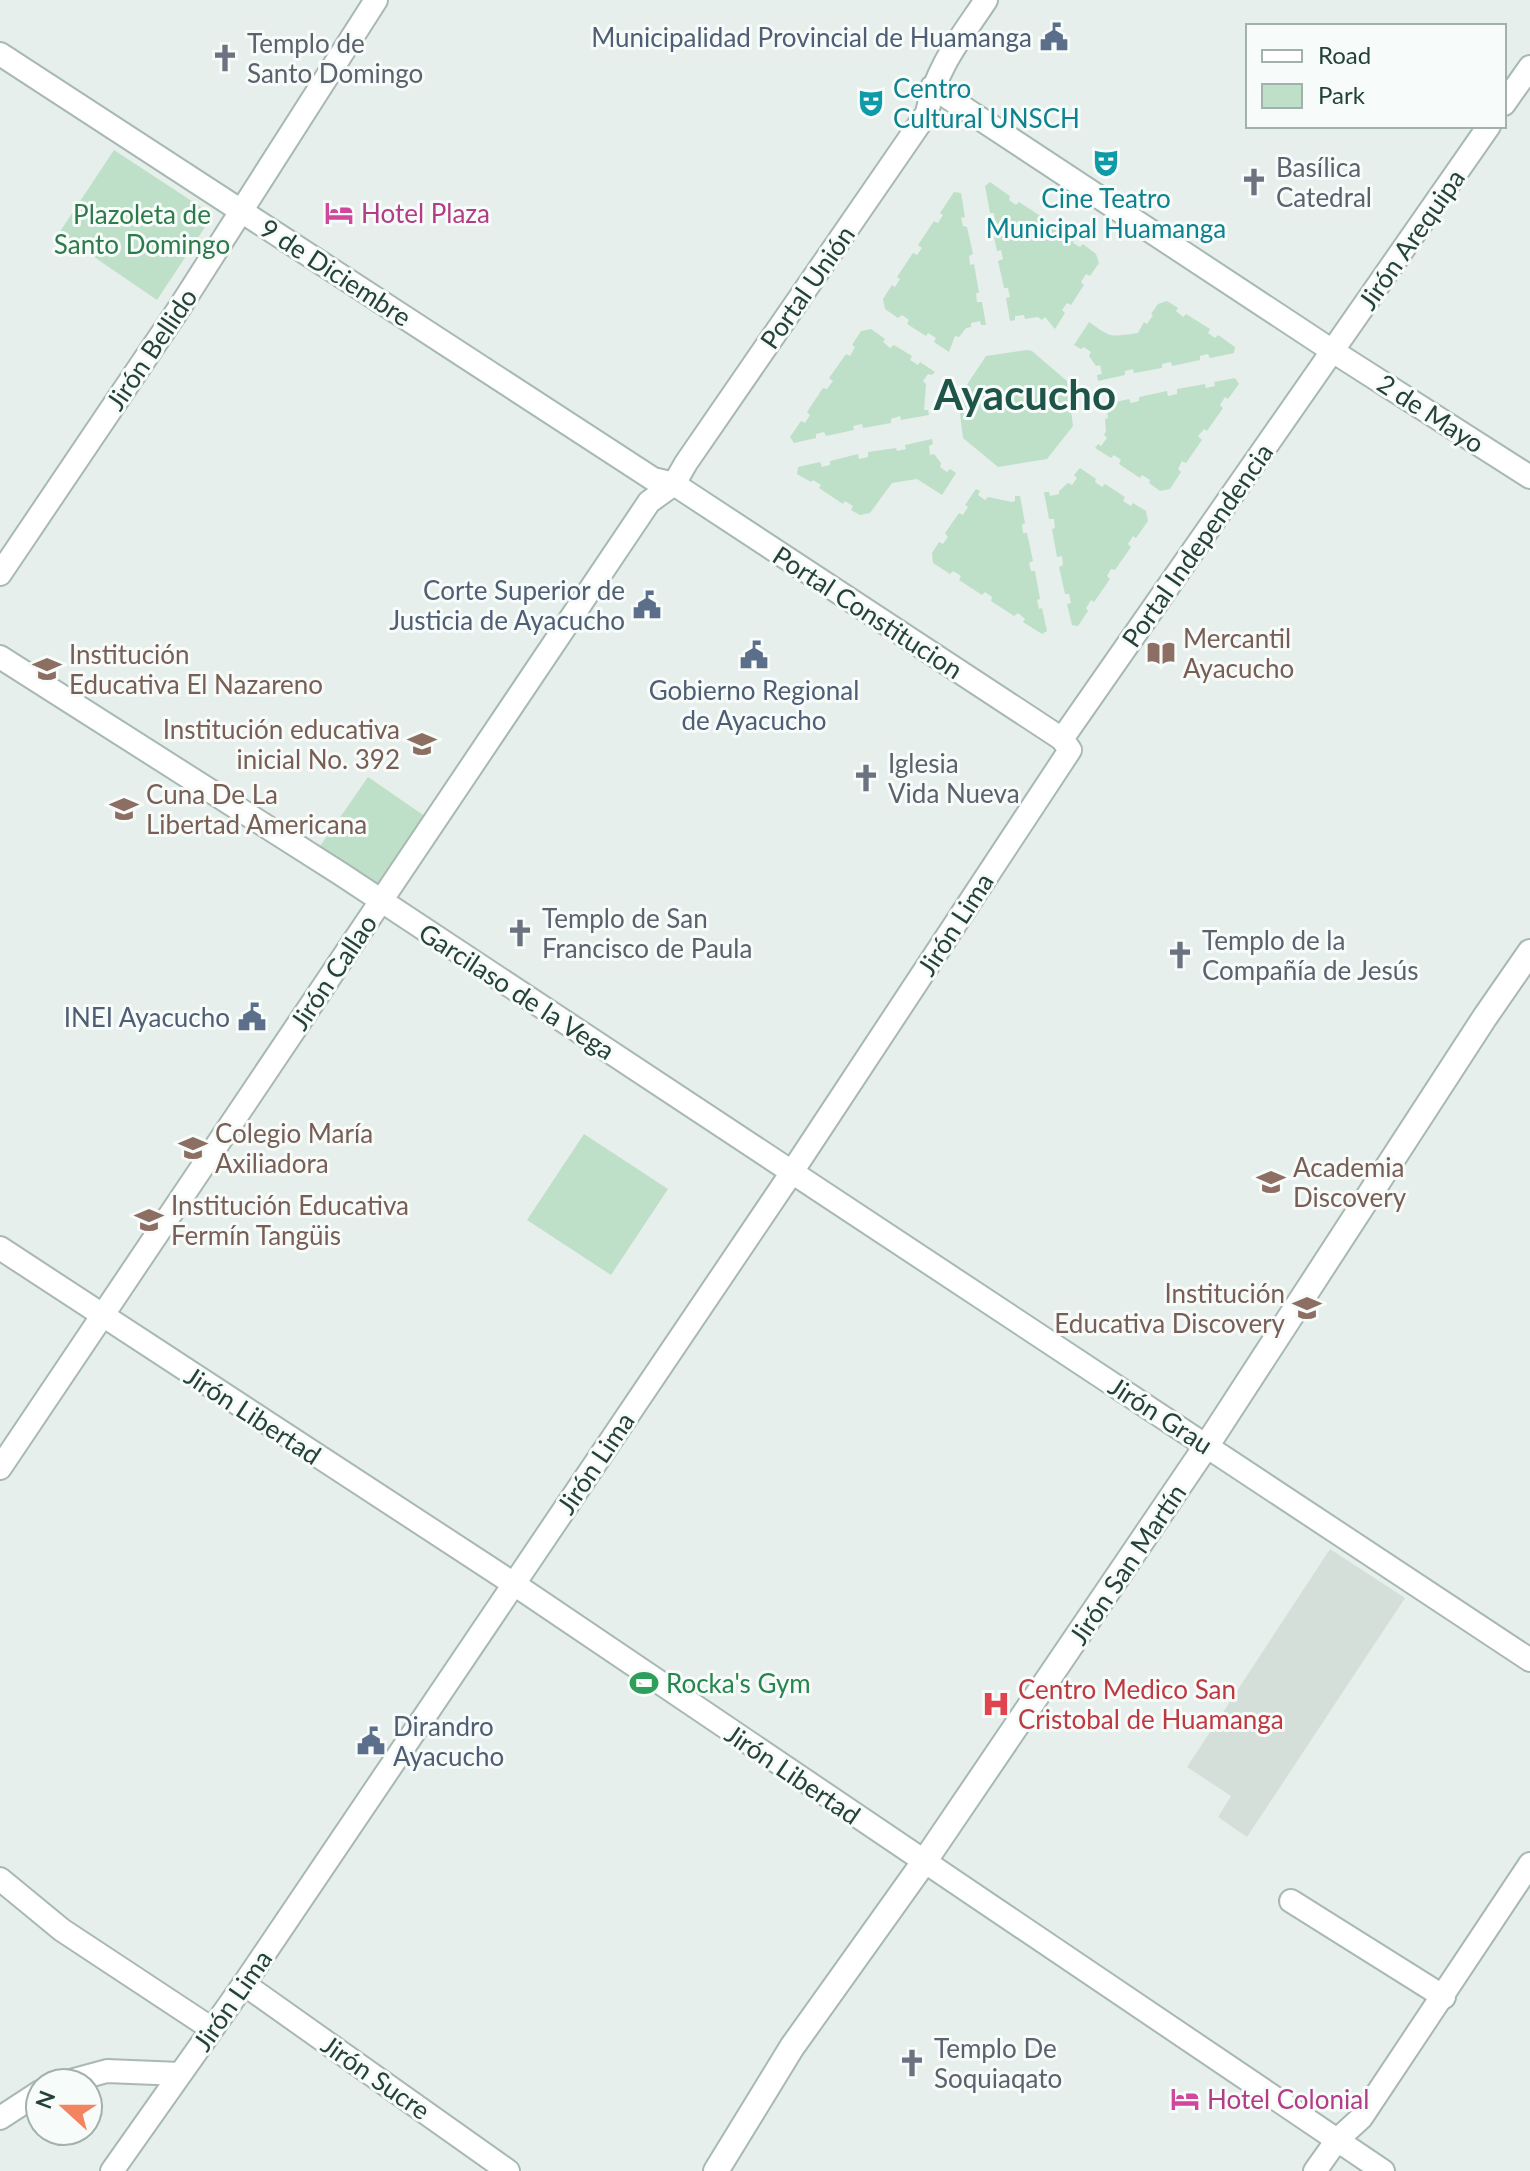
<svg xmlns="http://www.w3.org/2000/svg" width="1530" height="2171" viewBox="0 0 1530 2171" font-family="Lato,sans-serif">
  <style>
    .built { fill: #d4dfda }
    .green { fill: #bfe0c8 }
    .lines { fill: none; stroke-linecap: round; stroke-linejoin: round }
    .minor-casing { stroke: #a8b8b2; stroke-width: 26 }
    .tertiary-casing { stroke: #a8b8b2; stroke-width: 28 }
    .minor { stroke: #fff; stroke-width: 22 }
    .tertiary { stroke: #fff; stroke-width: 24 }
    .labels { text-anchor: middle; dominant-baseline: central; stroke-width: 6; stroke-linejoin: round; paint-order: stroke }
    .service-label { font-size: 26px; fill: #4e5e75; stroke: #f7fbf9; text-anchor: end }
    .worship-label { font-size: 26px; fill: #5b616d; stroke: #f7fbf9; text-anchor: start }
    .culture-label { font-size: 26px; fill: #0d838f; stroke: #f7fbf9; text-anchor: start }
    .hotel-label { font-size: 26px; fill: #b23c85; stroke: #f7fbf9; text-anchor: start }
    .park-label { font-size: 26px; fill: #2d7a4b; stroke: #f7fbf9 }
    .street-label { font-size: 26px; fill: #24423a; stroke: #f7fbf9 }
    .education-label { font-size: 26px; fill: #785e54; stroke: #f7fbf9; text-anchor: start }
    .leisure-label { font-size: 26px; fill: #27864d; stroke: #f7fbf9; text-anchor: start }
    .health-label { font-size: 26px; fill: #be3a42; stroke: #f7fbf9; text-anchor: start }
    .town-label { font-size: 42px; font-weight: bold; fill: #1f5548; stroke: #f7fbf9 }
  </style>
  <rect width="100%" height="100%" fill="#e6efeb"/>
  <polygon class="built" points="1330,1549 1405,1598 1247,1837 1218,1817 1231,1796 1187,1767"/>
  <g class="green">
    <polygon points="114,150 213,215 157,300 59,233"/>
    <polygon points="990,182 1010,196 1009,200 1016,205 1019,202 1042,217 1041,221 1048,226 1050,223 1075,239 1073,243 1080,247 1083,244 1096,254 1099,263 1090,276 1086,274 1081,282 1084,285 1071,305 1067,303 1062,310 1065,313 1055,329 1045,317 1042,320 1038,317 1025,319 1024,315 1015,316 1015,320 1010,321 1006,298 1010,297 1008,288 1004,288 998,261 1003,259 1001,250 997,251 991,223 995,222 994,213 990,213 985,186"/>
    <polygon points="954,192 961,193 965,217 961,218 963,226 967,227 973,254 969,256 970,265 974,264 979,293 976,293 977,302 982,302 986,325 981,325 980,321 971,323 971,327 966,328 959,337 955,336 949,352 934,342 936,338 928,333 926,336 907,324 909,320 902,315 898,318 885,309 883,299 892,285 895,287 900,279 897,277 913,253 917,255 922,248 918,245 934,221 938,223 943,215 940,213"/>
    <path d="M1167,301L1178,308L1176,311L1183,317L1186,314L1210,329L1208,333L1215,338L1218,335L1235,347L1234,353L1210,358L1208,354L1200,356V360L1172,366L1171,362L1162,364V368L1134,373L1133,369L1125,371V375L1098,381L1097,375L1102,374L1100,365L1096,366L1089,356L1091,352L1084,347L1081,349L1074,345L1089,322C1112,338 1109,337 1138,333L1144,322L1147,324L1153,315L1151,314L1158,304Z"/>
    <polygon points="871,329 885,339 883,342 890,348 894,345 912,356 910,360 918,365 920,362 935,372 932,375 928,374 923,381 926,384 924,410 928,410 929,415 901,420 900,416 891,419 891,423 863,428 862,424 853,426 854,430 826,436 824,432 816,434 816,438 794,443 790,437 801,421 805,423 810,415 807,412 823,388 827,389 833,381 829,378 846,354 850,356 855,347 852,345 861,331"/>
    <polygon points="1027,350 1032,351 1067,381 1073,426 1047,459 998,467 963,438 958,398 986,356"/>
    <polygon points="1235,378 1239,384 1228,399 1225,397 1220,405 1223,408 1207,431 1204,429 1198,436 1202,440 1186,463 1182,461 1178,469 1181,472 1170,489 1160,491 1149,483 1150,480 1142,475 1140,478 1119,464 1121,460 1114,455 1111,458 1095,448 1098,444 1101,446 1107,438 1104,435 1106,431 1105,419 1108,418 1107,410 1103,410 1102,405 1129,399 1131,403 1139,401 1139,397 1167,391 1168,396 1177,394 1177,389 1205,384 1206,388 1215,386 1214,382"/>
    <polygon points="932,439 933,444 929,446 930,455 934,454 941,463 940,467 947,472 950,469 956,473 942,495 917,479 892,483 870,513 860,515 851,510 853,506 845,501 843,504 819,488 821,485 813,480 811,482 797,474 798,467 820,462 822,467 830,465 830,461 858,454 859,459 868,457 868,452 896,448 897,451 906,449 905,445"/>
    <polygon points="1080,468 1096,479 1095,482 1102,487 1105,484 1125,497 1123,501 1131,506 1133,503 1146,511 1148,521 1136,538 1133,536 1128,544 1131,547 1115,570 1111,569 1107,576 1110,579 1094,602 1091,600 1086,608 1088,611 1078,626 1072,625 1067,604 1071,603 1069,594 1065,594 1059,567 1063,565 1062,556 1057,557 1052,529 1055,528 1054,519 1049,519 1044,492 1049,492 1050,496 1059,494 1059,491 1068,483 1072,485 1077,478 1074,475"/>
    <polygon points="976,489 980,491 978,495 985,500 988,497 1012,502 1015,501 1015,496 1020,496 1025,523 1022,525 1023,533 1027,533 1033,561 1029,563 1031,571 1035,571 1040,599 1037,600 1039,609 1042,608 1047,631 1042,634 1023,622 1025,619 1018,613 1014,616 991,601 992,597 985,592 982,595 959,580 961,576 953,571 950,574 933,563 932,553 939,542 943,544 948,537 945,533 959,513 963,515 968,507 965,505"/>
    <polygon points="368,777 429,819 379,893 316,852"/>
    <polygon points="584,1134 668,1189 611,1275 527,1220"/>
  </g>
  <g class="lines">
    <defs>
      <g id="minor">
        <polyline points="0,54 653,479 674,484 1062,739 1070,750 786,1181 244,1984 112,2171"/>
        <polyline points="932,87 1331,350 1530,477"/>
        <polyline points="1504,104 1530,67"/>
        <polyline points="0,574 178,310 376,0"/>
        <polyline points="0,657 341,874 1530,1660"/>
        <polyline points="1062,739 1489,126"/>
        <polyline points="0,1248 514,1584 1383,2171"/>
        <path d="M0,1468L649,502L674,484L686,463L927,113C936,67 961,38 986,0"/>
        <polyline points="0,1879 62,1930 212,2029"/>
        <polyline points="1291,1901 1444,1997"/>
        <polyline points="244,1984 508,2171"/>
        <polyline points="63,2083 107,2071 180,2074"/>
        <polyline points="0,2118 40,2092"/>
        <polyline points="1315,2171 1337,2140 1361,2118 1530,1864"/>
      </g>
      <polyline id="tertiary" points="716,2171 792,2047 924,1862 1211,1439 1485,1017 1530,952"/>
    </defs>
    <use href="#minor" class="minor-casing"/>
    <use href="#tertiary" class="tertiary-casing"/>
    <use href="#minor" class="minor"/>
    <use href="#tertiary" class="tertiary"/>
  </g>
  <defs>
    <symbol id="civic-bare" viewBox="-9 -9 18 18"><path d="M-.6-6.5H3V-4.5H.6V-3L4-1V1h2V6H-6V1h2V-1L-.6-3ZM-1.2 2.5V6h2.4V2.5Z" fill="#5c6f8a" stroke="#f7fbf9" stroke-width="2.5" paint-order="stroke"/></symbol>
    <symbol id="church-bare" viewBox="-9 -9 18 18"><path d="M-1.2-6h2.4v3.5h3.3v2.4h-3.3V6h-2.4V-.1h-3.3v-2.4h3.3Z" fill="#6b7280" stroke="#f7fbf9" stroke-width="2.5" paint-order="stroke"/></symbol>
    <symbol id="theatre-bare" viewBox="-9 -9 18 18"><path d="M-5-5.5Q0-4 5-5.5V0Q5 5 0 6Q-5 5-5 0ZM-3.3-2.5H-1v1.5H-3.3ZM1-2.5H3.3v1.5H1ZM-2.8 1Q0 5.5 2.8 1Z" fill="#0f9aa8" stroke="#f7fbf9" stroke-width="2.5" paint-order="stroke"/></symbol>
    <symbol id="hotel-bare" viewBox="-9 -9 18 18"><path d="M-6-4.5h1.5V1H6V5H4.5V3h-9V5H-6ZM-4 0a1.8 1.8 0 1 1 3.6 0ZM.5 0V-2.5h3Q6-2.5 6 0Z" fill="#d1479c" stroke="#f7fbf9" stroke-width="2.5" paint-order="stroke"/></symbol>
    <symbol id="library-bare" viewBox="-9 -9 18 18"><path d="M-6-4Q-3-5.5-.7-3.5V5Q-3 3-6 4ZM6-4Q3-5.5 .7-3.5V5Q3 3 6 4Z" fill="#8d6e63" stroke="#f7fbf9" stroke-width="2.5" paint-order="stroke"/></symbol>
    <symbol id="school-bare" viewBox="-9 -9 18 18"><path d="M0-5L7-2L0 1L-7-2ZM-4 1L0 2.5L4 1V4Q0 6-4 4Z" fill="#8d6e63" stroke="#f7fbf9" stroke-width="2.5" paint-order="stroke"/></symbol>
    <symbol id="stadium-bare" viewBox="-9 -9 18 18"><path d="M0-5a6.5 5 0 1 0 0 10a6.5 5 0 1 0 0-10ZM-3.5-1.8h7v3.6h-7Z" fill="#2e9e5b" stroke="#f7fbf9" stroke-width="2.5" paint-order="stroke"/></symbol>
    <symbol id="hospital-bare" viewBox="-9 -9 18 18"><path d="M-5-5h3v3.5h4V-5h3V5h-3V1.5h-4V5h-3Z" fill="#e0444e" stroke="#f7fbf9" stroke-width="2.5" paint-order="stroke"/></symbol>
  </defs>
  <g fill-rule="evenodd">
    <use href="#civic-bare" x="1034" y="17" width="40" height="40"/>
    <use href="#church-bare" x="205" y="38" width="40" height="40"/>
    <use href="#theatre-bare" x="851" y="83" width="40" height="40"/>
    <use href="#theatre-bare" x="1086" y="143" width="40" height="40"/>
    <use href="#church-bare" x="1234" y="162" width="40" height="40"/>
    <use href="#hotel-bare" x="319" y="193" width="40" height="40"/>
    <use href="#civic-bare" x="627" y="585" width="40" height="40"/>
    <use href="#library-bare" x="1141" y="633" width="40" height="40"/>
    <use href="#civic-bare" x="734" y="635" width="40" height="40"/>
    <use href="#school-bare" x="27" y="649" width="40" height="40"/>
    <use href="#school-bare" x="402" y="724" width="40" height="40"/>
    <use href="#church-bare" x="846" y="758" width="40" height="40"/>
    <use href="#school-bare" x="104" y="789" width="40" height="40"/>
    <use href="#church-bare" x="500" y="913" width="40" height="40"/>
    <use href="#church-bare" x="1160" y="935" width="40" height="40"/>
    <use href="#civic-bare" x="232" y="997" width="40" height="40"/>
    <use href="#school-bare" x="173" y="1128" width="40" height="40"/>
    <use href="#school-bare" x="1251" y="1162" width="40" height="40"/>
    <use href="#school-bare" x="129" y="1200" width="40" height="40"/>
    <use href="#school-bare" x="1287" y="1288" width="40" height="40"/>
    <use href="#stadium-bare" x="624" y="1663" width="40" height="40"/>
    <use href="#hospital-bare" x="976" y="1684" width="40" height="40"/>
    <use href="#civic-bare" x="351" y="1721" width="40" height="40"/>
    <use href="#church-bare" x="892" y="2043" width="40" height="40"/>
    <use href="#hotel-bare" x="1165" y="2079" width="40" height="40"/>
  </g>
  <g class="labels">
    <g class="service-label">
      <text x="1032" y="37">Municipalidad Provincial de Huamanga</text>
      <text x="625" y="590">Corte Superior de<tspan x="625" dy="30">Justicia de Ayacucho</tspan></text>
      <text x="754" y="690" text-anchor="middle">Gobierno Regional<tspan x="754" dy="30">de Ayacucho</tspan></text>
      <text x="230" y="1017">INEI Ayacucho</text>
      <text x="393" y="1726" text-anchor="start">Dirandro<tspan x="393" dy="30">Ayacucho</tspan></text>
    </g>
    <g class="worship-label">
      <text x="247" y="43">Templo de<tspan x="247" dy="30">Santo Domingo</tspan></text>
      <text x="1276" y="167">Basílica<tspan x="1276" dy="30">Catedral</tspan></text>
      <text x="888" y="763">Iglesia<tspan x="888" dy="30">Vida Nueva</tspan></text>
      <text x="542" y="918">Templo de San<tspan x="542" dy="30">Francisco de Paula</tspan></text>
      <text x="1202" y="940">Templo de la<tspan x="1202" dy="30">Compañía de Jesús</tspan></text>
      <text x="934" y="2048">Templo De<tspan x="934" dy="30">Soquiaqato</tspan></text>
    </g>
    <g class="culture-label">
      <text x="893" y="88">Centro<tspan x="893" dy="30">Cultural UNSCH</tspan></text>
      <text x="1106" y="198" text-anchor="middle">Cine Teatro<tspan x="1106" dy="30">Municipal Huamanga</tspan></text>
    </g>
    <g class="hotel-label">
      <text x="361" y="213">Hotel Plaza</text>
      <text x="1207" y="2099">Hotel Colonial</text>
    </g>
    <g class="park-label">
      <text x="142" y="214">Plazoleta de<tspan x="142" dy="30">Santo Domingo</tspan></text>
    </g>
    <g class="street-label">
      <text transform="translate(1411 239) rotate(-55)">Jirón Arequipa</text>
      <text transform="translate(336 272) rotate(33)">9 de Diciembre</text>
      <text transform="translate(807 287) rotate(-55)">Portal Unión</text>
      <text transform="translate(151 349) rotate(-56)">Jirón Bellido</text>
      <text transform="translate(1431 413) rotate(33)">2 de Mayo</text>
      <text transform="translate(1197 545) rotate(-55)">Portal Independencia</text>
      <text transform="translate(868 612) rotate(33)">Portal Constitucion</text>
      <text transform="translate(955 924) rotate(-57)">Jirón Lima</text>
      <text transform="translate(333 972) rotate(-56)">Jirón Callao</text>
      <text transform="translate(517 991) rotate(33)">Garcilaso de la Vega</text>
      <text transform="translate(253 1415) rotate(33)">Jirón Libertad</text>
      <text transform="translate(1161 1415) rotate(33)">Jirón Grau</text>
      <text transform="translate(595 1463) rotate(-56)">Jirón Lima</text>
      <text transform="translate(1127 1564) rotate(-56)">Jirón San Martín</text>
      <text transform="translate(793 1774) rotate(34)">Jirón Libertad</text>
      <text transform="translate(232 2000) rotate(-55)">Jirón Lima</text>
      <text transform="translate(376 2077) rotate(35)">Jirón Sucre</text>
    </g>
    <g class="education-label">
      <text x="1183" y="638">Mercantil<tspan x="1183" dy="30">Ayacucho</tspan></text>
      <text x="69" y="654">Institución<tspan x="69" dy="30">Educativa El Nazareno</tspan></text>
      <text x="400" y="729" text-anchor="end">Institución educativa<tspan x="400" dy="30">inicial No. 392</tspan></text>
      <text x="146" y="794">Cuna De La<tspan x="146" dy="30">Libertad Americana</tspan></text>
      <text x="215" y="1133">Colegio María<tspan x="215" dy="30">Axiliadora</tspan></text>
      <text x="1293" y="1167">Academia<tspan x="1293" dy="30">Discovery</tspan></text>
      <text x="171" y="1205">Institución Educativa<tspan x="171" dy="30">Fermín Tangüis</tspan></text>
      <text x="1285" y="1293" text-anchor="end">Institución<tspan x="1285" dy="30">Educativa Discovery</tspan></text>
    </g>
    <g class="leisure-label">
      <text x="666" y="1683">Rocka's Gym</text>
    </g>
    <g class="health-label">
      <text x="1018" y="1689">Centro Medico San<tspan x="1018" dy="30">Cristobal de Huamanga</tspan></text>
    </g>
    <g class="town-label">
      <text x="1025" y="394">Ayacucho</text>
    </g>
  </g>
  <rect x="1246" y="24" width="260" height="104" fill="#f7fbf9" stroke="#a3b1ad" stroke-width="2"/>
  <rect x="1262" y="50" width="40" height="12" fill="#ffffff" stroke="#a3b1ad" stroke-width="2"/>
  <text x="1318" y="64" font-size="24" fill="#24423a">Road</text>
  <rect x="1262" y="84" width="40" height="24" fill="#bfe0c8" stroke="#a3b1ad" stroke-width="2"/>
  <text x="1318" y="104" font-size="24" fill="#24423a">Park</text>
  <g transform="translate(64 2107) rotate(291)"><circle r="38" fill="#f7fbf9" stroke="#a3b1ad" stroke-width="2"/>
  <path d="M0-6L14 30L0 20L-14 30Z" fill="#f4845f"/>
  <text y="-12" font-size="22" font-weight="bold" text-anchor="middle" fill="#24423a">N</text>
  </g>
</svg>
